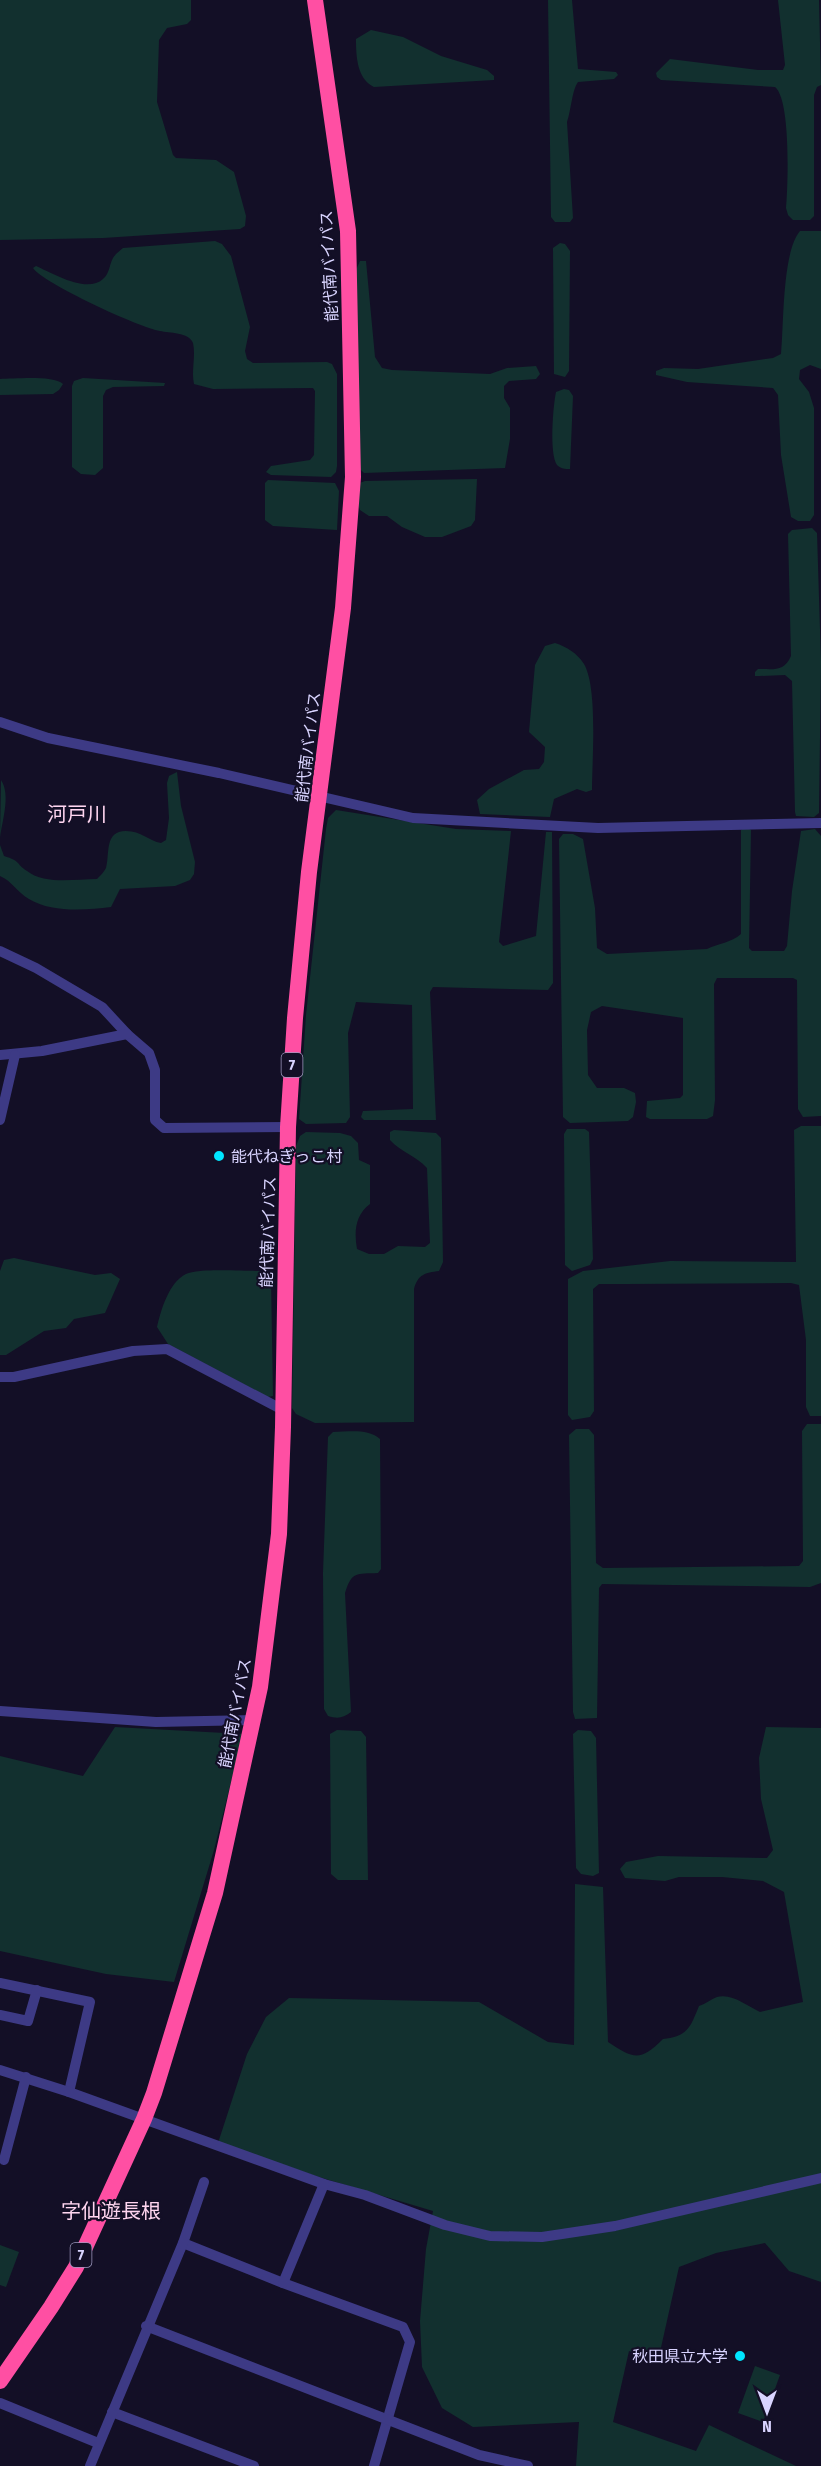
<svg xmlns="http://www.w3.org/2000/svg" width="821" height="2466" viewBox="0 0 821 2466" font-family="'Fira Sans Condensed','Noto Sans JP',sans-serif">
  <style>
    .green { fill: #12302f }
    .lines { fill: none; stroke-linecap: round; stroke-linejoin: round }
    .minor { stroke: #3d3a85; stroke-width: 10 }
    .highway { stroke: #ff4fa3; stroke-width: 16 }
    .poi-dot { fill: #00e5ff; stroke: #130f26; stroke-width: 2 }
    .labels { text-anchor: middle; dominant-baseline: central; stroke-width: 4.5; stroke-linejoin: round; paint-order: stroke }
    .shield { fill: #130f26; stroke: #9e99be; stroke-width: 1.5 }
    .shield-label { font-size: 15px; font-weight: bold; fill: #d9d4ff }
    .street-label { font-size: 16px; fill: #d9d4ff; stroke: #130f26 }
    .poi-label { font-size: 16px; fill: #d9d4ff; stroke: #130f26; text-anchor: start }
    .quarter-label { font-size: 20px; fill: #ffd6f0; stroke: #130f26 }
  </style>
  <rect width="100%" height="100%" fill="#130f26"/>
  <g class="green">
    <polygon points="0,0 191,0 191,20 187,24 167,28 159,40 157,102 173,155 176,158 216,160 234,172 246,216 245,226 240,229 103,238 0,240"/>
    <path d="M548,0H572L578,69L616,72L618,75L614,79L578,82C572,90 571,111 567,122L573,218L570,222H555L551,217Z"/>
    <path d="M778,0H819L821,85L817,87L814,95V216L810,220H793L788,215L786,208C788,186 791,100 775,87L661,80L657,77L656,73L670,59L758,70H783L785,65Z"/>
    <path d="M371,30L403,37L441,56L487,70L494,76V80L374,87C357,79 356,56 356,39Z"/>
    <path d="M800,231H821V369L810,365L800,370L799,379L809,392L814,408V515L810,521H798L791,517L781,455L778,395L773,388L687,382L656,375V371L664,368L698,369L773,358L781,354C784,325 782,252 800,231Z"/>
    <path d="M215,241L222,244L231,256L250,327L245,351L247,359L253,363L327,362L332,364L337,374V466L336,472L331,477L271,475L266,472L271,466L310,460L314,455L315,391L313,388L213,389L194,384C191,371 196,356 193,343C189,332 169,333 160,331C140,328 43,283 33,268L36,266C52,273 87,294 103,279C110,273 109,265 113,258C115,254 120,251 123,248Z"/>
    <polygon points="560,243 565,244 570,251 569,371 565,377 554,374 553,248"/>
    <polygon points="360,261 366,261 375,357 382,368 392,370 490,374 507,368 536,366 540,374 536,379 509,381 504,386 504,398 510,408 510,439 505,468 364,473 358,467 356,270"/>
    <polygon points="83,378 165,383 164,386 113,387 106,390 103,396 103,468 95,475 81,474 72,467 72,386 74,381"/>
    <path d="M0,379C14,379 53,375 63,384L59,390L53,394L0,395Z"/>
    <path d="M564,389L569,390L573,396L570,469C565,469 561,469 557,465C549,454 553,406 556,392Z"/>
    <polygon points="477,479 475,520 471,526 442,537 425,537 402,527 387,516 369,516 360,510 356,498 357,484 365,481"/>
    <polygon points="268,480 335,483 339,491 337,530 273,526 265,520 265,483"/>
    <path d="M812,528L817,533L821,662L819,813L814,817L796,816L795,812L792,681L785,675L759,676H755V672L758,669C774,669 784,672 791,656L788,534L792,530Z"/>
    <path d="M555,643C567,647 577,653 584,664C598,688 592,761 592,790L586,792L577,789L554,799L550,817L480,814L477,800L489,789L524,770L539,769L544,762L545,747L529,732L535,665L545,646Z"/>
    <path d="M177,772L181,806L195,862L194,874L190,880L175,886L120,889L111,907C86,910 52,913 29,899C18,893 12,881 0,876V845L4,856C21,861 16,864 27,871C45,885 75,879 97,879C100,876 104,872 106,868C110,854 104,831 126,831C141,831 149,841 161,843L166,840L169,818L167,783L169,776Z"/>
    <path d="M1,780C11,795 2,821 0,838Z"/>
    <polygon points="336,810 456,829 511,831 499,942 503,946 536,936 546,832 552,832 553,983 548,990 433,987 430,992 436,1120 364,1120 361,1117 363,1111 413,1109 412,1005 356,1002 348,1033 350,1117 346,1123 306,1124 299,1119 306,1015 326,829 328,818"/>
    <path d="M746,827L751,830L749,948L752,951H784L787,946L792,891L801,831L815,829L821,836V1116L803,1117L798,1109L797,980L793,978H717L714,984L715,1100L713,1116L707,1119H650L646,1117L647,1101L680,1098L683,1095V1018L602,1006L591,1012L587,1030L588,1075L597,1088H624L635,1093L636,1102L633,1117L628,1121L570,1123L563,1117L559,839L563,834H573L583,839L595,908L597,948L607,954L707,949C719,943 731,943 741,934V830Z"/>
    <polygon points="801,1126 821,1126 821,1416 810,1416 806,1407 806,1340 799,1285 791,1283 623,1284 599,1284 593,1289 594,1411 590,1417 572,1420 568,1415 568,1279 583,1271 670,1261 796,1262 794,1130"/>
    <polygon points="567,1129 585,1129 589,1132 593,1259 590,1265 572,1271 565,1265 564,1134"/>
    <path d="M394,1130L436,1133L441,1138L443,1262L439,1271C425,1273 418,1274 414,1289V1422L315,1423L296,1414L292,1408L296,1146L300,1136L306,1132L340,1133L351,1136L358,1143L359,1160L370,1165V1204C355,1215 354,1232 357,1249L369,1254H384L398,1246L425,1247L430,1243L427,1168C416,1156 401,1152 390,1140V1132Z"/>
    <polygon points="14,1258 95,1275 111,1273 120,1279 105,1313 74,1319 66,1328 44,1331 6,1355 0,1355 0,1271 4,1260"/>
    <path d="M261,1271L271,1279L273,1396L268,1397L168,1344L157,1327C161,1310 169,1282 186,1274C198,1268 245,1271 261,1271Z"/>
    <polygon points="807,1424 821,1424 821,1583 810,1587 602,1584 599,1588 597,1718 575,1719 573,1712 569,1435 576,1429 589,1429 594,1435 596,1563 603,1568 799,1566 803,1561 802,1431"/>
    <path d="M333,1432C349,1432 367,1428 380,1439L381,1569L378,1573C356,1574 352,1571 345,1593L351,1712C343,1718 338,1719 328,1716L324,1709L323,1573L328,1437Z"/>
    <polygon points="115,1727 243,1734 214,1850 174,1982 106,1974 0,1951 0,1756 83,1776"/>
    <path d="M766,1727L821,1728V2282L789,2271L765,2243L716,2253L679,2267L658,2361L629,2351L613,2422L696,2451L709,2425L796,2466H576L579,2422L473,2427L442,2408L422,2367L420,2321L426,2249L433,2211L319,2177L218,2143L247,2054L266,2017L289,1998L479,2002L548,2042L574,2045L575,1884L603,1887L608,2042C634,2059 640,2062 663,2039C688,2036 690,2028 699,2006C706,2004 711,1999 717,1997C732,1993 747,2006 760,2012L803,2002L784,1892L763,1881L722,1877H679L665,1881L625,1878L620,1869L626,1862L658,1856L767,1858L773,1850L761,1799L759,1758Z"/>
    <polygon points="337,1730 361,1731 366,1737 368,1880 338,1880 331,1874 330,1734"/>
    <polygon points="578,1730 591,1731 596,1738 599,1873 593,1876 581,1874 576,1868 573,1734"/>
    <polygon points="0,2245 19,2252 6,2287 0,2285"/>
    <polygon points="755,2366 780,2375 763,2422 738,2413"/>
  </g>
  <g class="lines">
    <g class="minor">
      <polyline points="0,722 48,738 219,773 413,818 598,828 821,823"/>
      <polyline points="0,951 36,968 102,1007 127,1034 149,1053 155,1070 155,1120 164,1128 288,1127"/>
      <polyline points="0,1055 42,1051 127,1034"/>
      <polyline points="0,1120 15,1055"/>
      <polyline points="0,1377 14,1377 133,1351 167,1349 283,1410"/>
      <polyline points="0,1711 156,1722 254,1720"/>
      <polyline points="0,1983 90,2002 69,2092"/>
      <polyline points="0,2015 28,2021 37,1990"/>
      <polyline points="0,2070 69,2092 324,2184 365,2195 445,2225 490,2236 542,2237 615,2226 821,2178"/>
      <polyline points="4,2160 26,2077"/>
      <polyline points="183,2243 283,2283 403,2327 410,2342 374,2466"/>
      <polyline points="283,2283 324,2184"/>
      <polyline points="146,2326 448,2443 479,2455 528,2466"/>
      <polyline points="0,2403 98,2443"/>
      <polyline points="112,2412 254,2466"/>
      <polyline points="90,2466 183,2243 204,2182"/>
    </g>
    <polyline class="highway" points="0,2381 51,2307 76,2267 144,2119 154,2093 215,1893 260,1687 279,1534 283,1427 288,1127 295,1018 309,872 343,608 353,477 348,231 315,0"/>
  </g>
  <g class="poi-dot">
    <circle cx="219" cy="1156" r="6"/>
    <circle cx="740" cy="2356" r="6"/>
  </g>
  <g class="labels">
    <g class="shield">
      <rect x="281.5" y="1053" width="21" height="24" rx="4.5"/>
      <rect x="70.5" y="2243" width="21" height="24" rx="4.5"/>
    </g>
    <g class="shield-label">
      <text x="292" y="1065">7</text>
      <text x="81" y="2255">7</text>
    </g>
    <g class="street-label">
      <text transform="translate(329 266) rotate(-93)">能代南バイパス</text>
      <text transform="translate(308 747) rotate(-83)">能代南バイパス</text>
      <text transform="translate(268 1232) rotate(-88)">能代南バイパス</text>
      <text transform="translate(235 1713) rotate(-79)">能代南バイパス</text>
    </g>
    <g class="poi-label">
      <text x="231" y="1156">能代ねぎっこ村</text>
      <text x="728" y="2356" text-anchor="end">秋田県立大学</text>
    </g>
    <g class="quarter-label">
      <text x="77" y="814">河戸川</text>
      <text x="111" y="2211">字仙遊長根</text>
    </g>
  </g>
  <g transform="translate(767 2412) rotate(180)" stroke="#130f26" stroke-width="4.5" paint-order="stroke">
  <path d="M0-4.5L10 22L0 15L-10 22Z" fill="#d9d4ff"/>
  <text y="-9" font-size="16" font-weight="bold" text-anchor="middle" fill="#d9d4ff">N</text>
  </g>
</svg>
